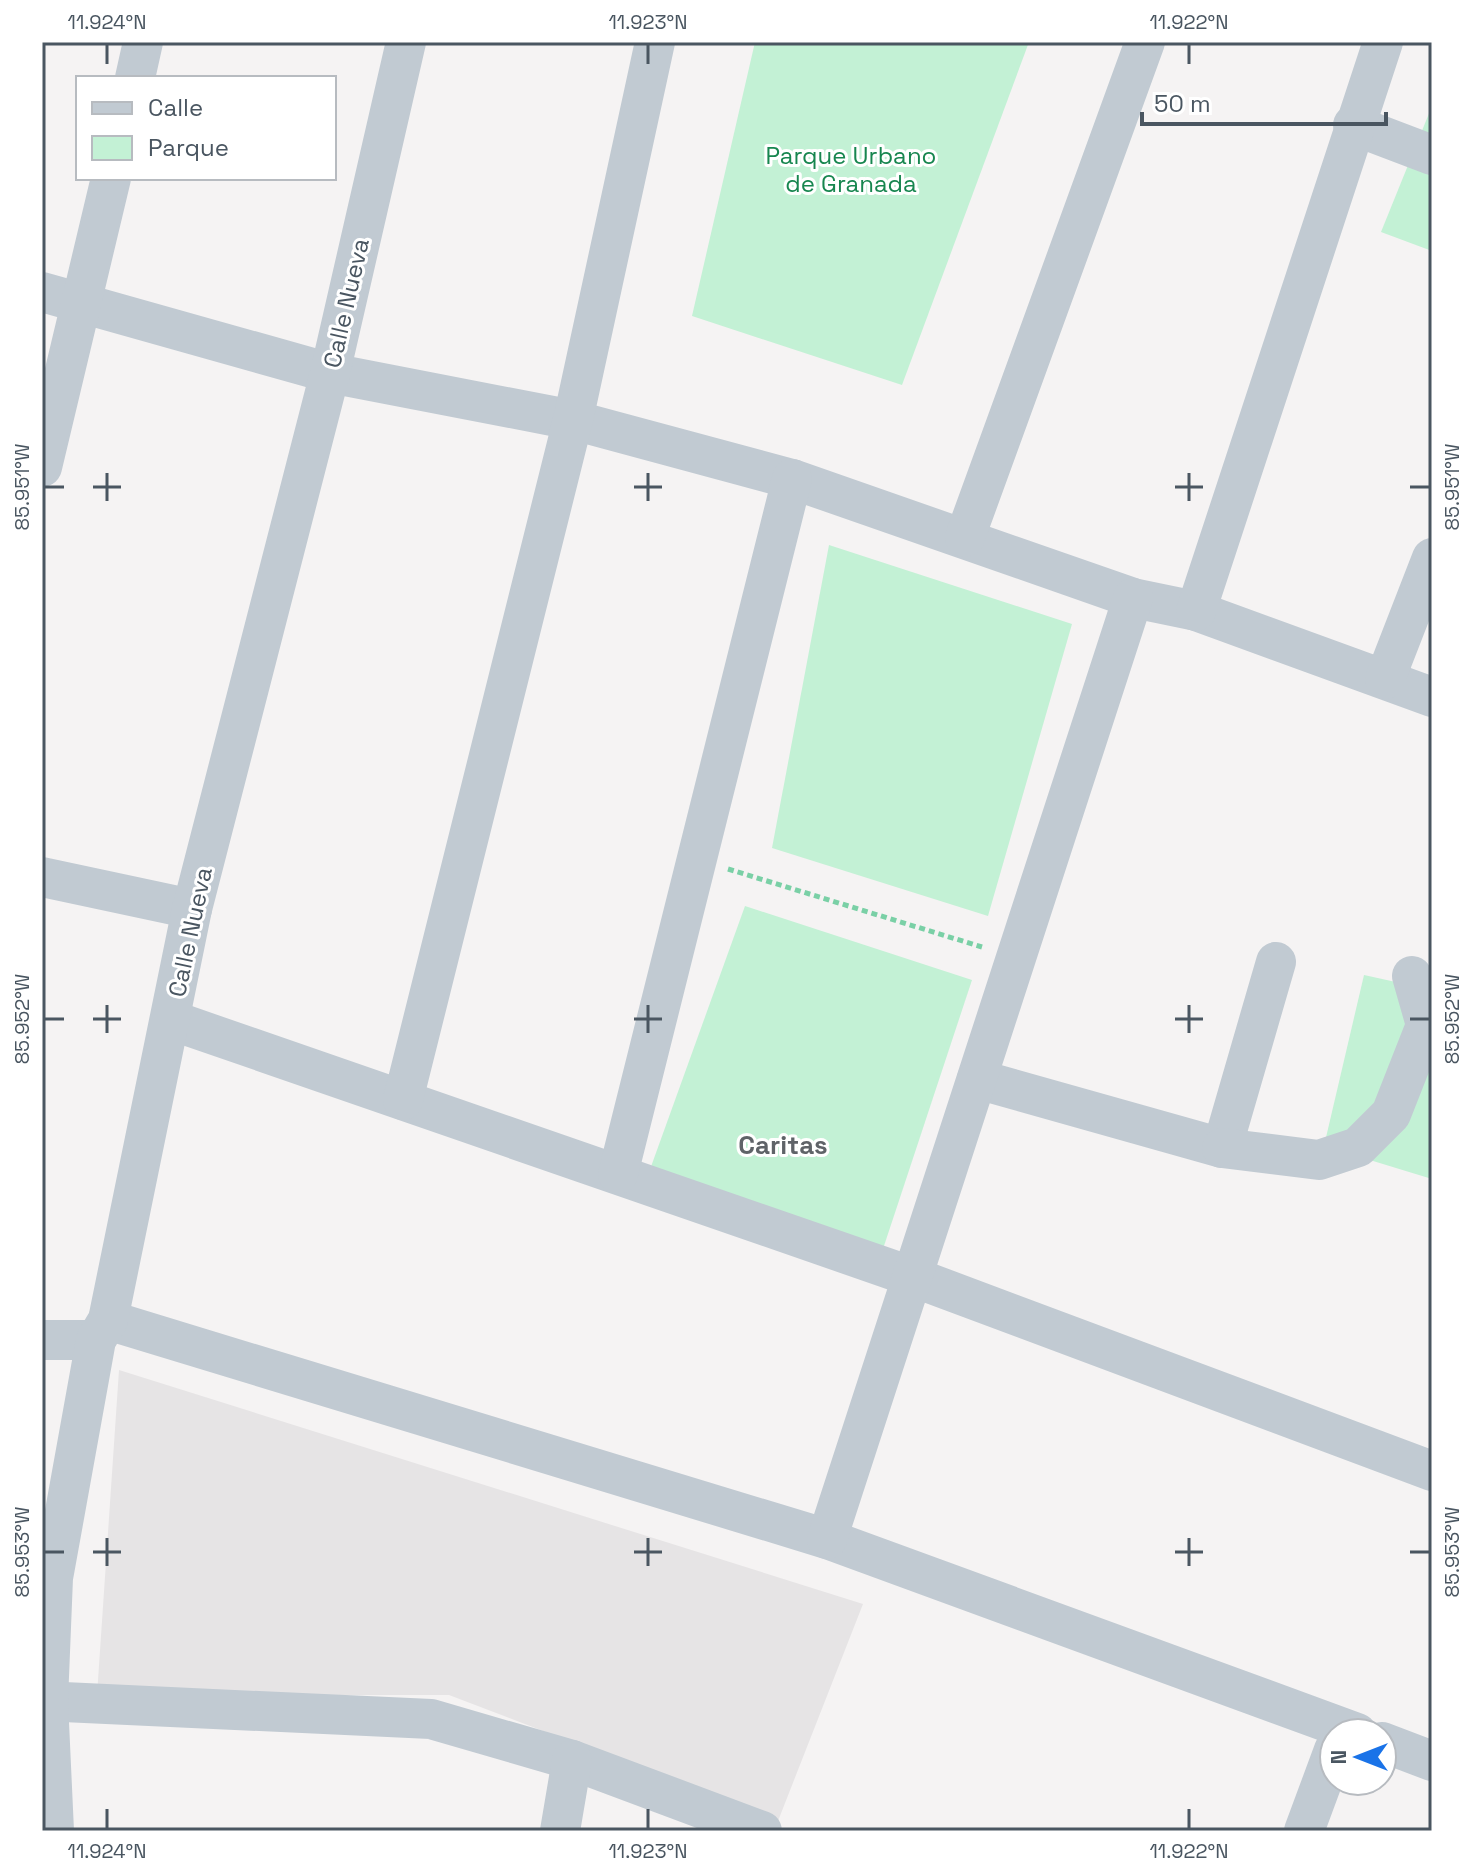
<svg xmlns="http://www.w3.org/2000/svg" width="1474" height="1873" viewBox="0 0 1474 1873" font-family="'Space Grotesk',sans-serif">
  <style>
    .education { fill: #e6e4e5 }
    .green { fill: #c3f1d5 }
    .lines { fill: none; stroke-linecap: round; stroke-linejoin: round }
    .path { stroke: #7ad0a6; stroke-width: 5; stroke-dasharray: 6 4; stroke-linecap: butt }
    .minor { stroke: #c1cad2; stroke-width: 40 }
    .ticks { fill: none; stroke: #4a5661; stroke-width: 3 }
    .labels { text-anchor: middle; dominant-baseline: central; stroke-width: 6; stroke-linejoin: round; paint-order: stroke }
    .park-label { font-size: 24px; fill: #17864f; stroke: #fff }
    .street-label { font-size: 24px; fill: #4a5661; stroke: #fff }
    .neighbourhood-label { font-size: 26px; font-weight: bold; fill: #5f6368; stroke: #fff }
    .neatline { fill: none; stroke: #4a5661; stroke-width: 3 }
    .ticks-label { font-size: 20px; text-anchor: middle; fill: #4a5661 }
  </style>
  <rect width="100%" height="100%" fill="#f5f3f3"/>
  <polygon class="education" points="119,1370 863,1604 778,1821 449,1695 97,1695"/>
  <g class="green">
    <polygon points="755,42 1029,42 902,385 692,316"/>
    <polygon points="1432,106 1432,251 1381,232"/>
    <polygon points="829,545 1072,624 988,916 772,848"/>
    <polygon points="745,906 972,980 881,1255 648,1175"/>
    <polygon points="1364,975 1432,990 1432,1179 1324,1146"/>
  </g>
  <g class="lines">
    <polyline class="path" points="728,869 982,947"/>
    <g class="minor">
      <polyline points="135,78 143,42"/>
      <polyline points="1353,125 1432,155"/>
      <polyline points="42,292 330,373 573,420 792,479 1133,598 1196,611 1432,697"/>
      <polyline points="42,467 111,178"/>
      <polyline points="965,537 1145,42"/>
      <polyline points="1196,611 1383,42"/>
      <polyline points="1385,679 1432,558"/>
      <polyline points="42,877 192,909"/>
      <polyline points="171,1020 913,1277 1432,1471"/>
      <polyline points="977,1079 1222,1148 1276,962"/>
      <polyline points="403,1100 573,420 655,42"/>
      <polyline points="1222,1148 1319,1160 1358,1147 1391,1114 1426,1025 1412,976"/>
      <polyline points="618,1174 792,479"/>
      <polyline points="108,1320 827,1539 1357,1733"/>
      <polyline points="42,1340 96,1340"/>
      <polyline points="827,1539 1133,598"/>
      <polyline points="42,1701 431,1719 572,1760 762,1831"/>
      <polyline points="1382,1742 1432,1761"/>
      <polyline points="54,1831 48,1701 53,1578 96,1340 108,1320 192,909 330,373 406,42"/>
      <polyline points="560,1831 572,1760"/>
      <polyline points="1304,1831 1334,1750"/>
    </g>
  </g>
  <path class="ticks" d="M107,44V64M648,44V64M1189,44V64M107,473V501M648,473V501M1189,473V501M44,487H64M93,487H121M634,487H662M1175,487H1203M1410,487H1430M107,1005V1033M648,1005V1033M1189,1005V1033M44,1019H64M93,1019H121M634,1019H662M1175,1019H1203M1410,1019H1430M107,1538V1566M648,1538V1566M1189,1538V1566M44,1552H64M93,1552H121M634,1552H662M1175,1552H1203M1410,1552H1430M107,1809V1829M648,1809V1829M1189,1809V1829"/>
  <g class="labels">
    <g class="park-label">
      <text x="851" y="155">Parque Urbano<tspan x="851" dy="28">de Granada</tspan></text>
    </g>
    <g class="street-label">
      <text transform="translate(346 303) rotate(-77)">Calle Nueva</text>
      <text transform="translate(190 932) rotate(-78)">Calle Nueva</text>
    </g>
    <g class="neighbourhood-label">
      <text x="783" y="1145">Caritas</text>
    </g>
  </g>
  <rect width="1474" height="1873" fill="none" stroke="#ffffff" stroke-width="88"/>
  <rect x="76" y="76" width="260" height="104" fill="#ffffff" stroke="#b7bbc0" stroke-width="2"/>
  <rect x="92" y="102" width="40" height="12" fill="#c1cad2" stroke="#b7bbc0" stroke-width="2"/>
  <text x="148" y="116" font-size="24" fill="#4a5661">Calle</text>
  <rect x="92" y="136" width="40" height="24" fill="#c3f1d5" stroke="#b7bbc0" stroke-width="2"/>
  <text x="148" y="156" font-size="24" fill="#4a5661">Parque</text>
  <g transform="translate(1358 1757) rotate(270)"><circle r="38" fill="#ffffff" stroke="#b7bbc0" stroke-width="2"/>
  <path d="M0-6L14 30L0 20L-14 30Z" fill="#1a73e8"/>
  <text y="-12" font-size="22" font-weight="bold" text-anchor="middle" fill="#4a5661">N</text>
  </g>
  <path d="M1142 112v12h244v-12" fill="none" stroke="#4a5661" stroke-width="4"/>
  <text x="1154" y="112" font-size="24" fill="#4a5661" stroke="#ffffff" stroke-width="6" paint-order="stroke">50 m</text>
  <rect x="44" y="44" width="1386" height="1785" class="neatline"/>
  <g class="ticks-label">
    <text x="107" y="29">11.924°N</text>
    <text x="648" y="29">11.923°N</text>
    <text x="1189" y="29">11.922°N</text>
    <text transform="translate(1452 487) rotate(-90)" y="7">85.951°W</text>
    <text transform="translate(22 487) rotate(-90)" y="7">85.951°W</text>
    <text transform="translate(1452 1019) rotate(-90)" y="7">85.952°W</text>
    <text transform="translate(22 1019) rotate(-90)" y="7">85.952°W</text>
    <text transform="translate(1452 1552) rotate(-90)" y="7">85.953°W</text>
    <text transform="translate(22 1552) rotate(-90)" y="7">85.953°W</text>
    <text x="107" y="1858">11.924°N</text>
    <text x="648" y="1858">11.923°N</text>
    <text x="1189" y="1858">11.922°N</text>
  </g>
</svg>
